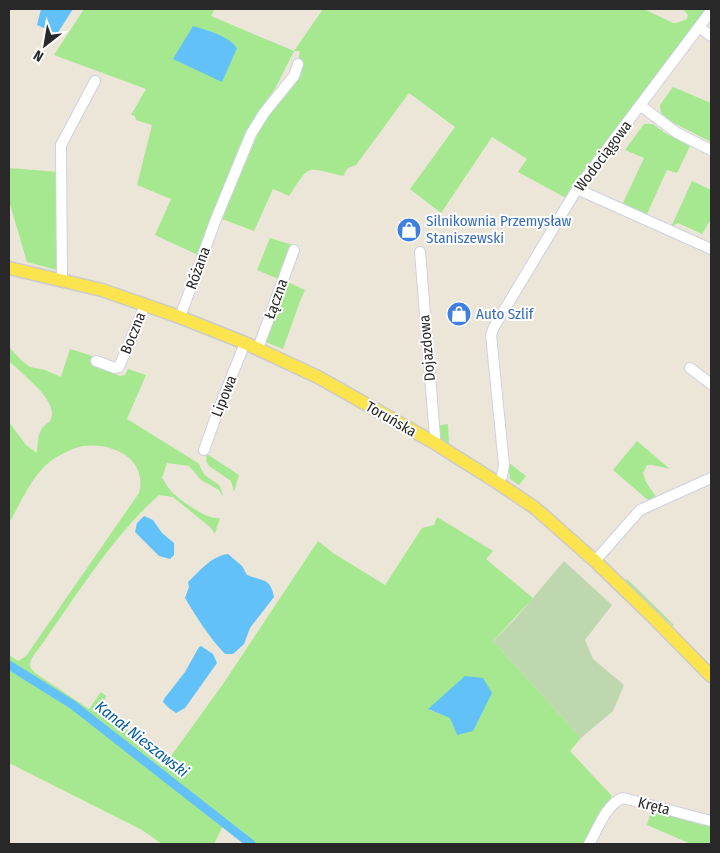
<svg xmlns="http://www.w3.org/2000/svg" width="720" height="853" viewBox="0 0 720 853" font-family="'Fira Sans Condensed',sans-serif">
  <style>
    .green { fill: #a5e890; fill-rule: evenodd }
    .cemetery { fill: #bed7ae }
    .water { fill: #62c1f8 }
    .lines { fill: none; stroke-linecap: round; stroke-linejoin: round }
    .canal { stroke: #62c1f8; stroke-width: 9 }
    .minor-casing { stroke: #ced0e3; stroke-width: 12 }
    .major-casing { stroke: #cbcbcb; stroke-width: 15 }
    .minor { stroke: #fff; stroke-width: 10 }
    .major { stroke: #fbe44e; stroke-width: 12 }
    .labels { text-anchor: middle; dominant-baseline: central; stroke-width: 4; stroke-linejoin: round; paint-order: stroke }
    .street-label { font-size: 15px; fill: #282828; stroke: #fff }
    .shop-label { font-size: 15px; fill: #366cbe; stroke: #fff; text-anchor: start }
    .water-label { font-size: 16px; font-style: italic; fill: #035ca2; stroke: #fff }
  </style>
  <rect width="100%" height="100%" fill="#ece6d8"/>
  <g class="green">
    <path d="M84,9H215L211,16L294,51L323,9H644L673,23H677L687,19L688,15L683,9H707L568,199L518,172L527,159L492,137L441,213L410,189L455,127L409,93L356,165L348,168L343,176C305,167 311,163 289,196L273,189L254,231L222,219L258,133L300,63L298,61L300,51H294L276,87L253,120L239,147L198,255L155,235L171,199L137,185L152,125L136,120L135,116L131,115L146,89L54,55Z"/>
    <polygon points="673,87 711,103 711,142 672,122 661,113 660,105"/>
    <polygon points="644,124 653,124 665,133 690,146 677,173 667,170 646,216 622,205 644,158 625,150"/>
    <polygon points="9,168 59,172 57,270 27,262 9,201"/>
    <polygon points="692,181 711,190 711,219 702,234 678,223 671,227"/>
    <polygon points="270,238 293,245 281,280 257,270"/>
    <polygon points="286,281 305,290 299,304 283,349 263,341"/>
    <path d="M9,347L22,361L30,367L45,370L61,377L70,349C85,354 107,358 113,373L120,376L125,375L128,369L146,375L127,419L198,463C200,466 202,471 204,474C214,484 221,480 223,497L219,490L201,480L189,466L167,463L162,478C166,483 169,490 174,494C183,502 209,521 220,518L215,534L211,528L173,497L159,495C116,533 82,587 49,634C45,641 31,657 30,663C29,667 33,670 35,673L89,709L101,692L106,696L102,707L132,734L129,738L163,767L223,684L318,541L333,553L385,585L422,528L434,525L437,517L493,551L486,559L533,598L493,641L581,738L570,751L612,796L598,817L583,844H245L223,826L214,844H162L142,830L9,763V655L18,661L26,656L139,493C148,459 113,442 83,446C73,448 64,453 55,458C33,472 22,501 9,523V422L26,445L37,453C38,445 37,434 43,427C46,423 50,423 51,419C59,401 21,373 9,361ZM492,693L457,735L450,717L429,710Z"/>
    <polygon points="448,424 449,444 439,437 436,426"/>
    <polygon points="637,441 670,469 653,465 647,465 643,473 646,482 656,497 649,501 613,470"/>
    <polygon points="207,454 239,475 234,492 231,481 209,466 206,461"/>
    <polygon points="508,462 526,476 519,485 510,479"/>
    <polygon points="627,579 674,625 673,626 626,581"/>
    <polygon points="651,811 711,824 711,844 691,844 647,825"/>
  </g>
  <polygon class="cemetery" points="564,561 612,605 585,640 593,659 624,685 613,711 581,738 493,641 516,618"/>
  <g class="water">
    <polygon points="41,9 73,9 57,34 37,25"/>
    <path d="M193,26C209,31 227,35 237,48L222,82L173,59Z"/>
    <polygon points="144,516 153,520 162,533 174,543 174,555 170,559 159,556 135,532 137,523"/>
    <path d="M228,554L242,566L247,575C263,582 270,577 274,597L250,628L244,644L233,654H225C209,637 197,618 185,598L189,587L188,582C200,571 211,556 228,554Z"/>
    <polygon points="201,646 213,654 217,663 185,708 176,713 169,708 163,702 164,699 185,672 199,647"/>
    <polygon points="465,676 483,678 492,693 473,731 457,735 450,718 428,709"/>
  </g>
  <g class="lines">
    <polyline class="canal" points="9,665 73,705 251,844"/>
    <defs>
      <g id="minor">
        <polyline points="699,27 711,36"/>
        <polyline points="641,106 677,133 711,150"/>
        <polyline points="577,189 711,249"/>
        <polyline points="420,252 435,437 433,442"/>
        <polyline points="62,280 61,145 95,81"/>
        <polyline points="180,317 216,219 251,134 264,113 294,76 298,64"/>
        <polyline points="258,348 294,250"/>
        <polyline points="96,361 115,368 119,367 145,305"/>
        <polyline points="690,368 711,384"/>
        <polyline points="204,450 219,408 245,343"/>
        <polyline points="498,483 502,476 504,465 491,335 494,327 577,189 711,11"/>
        <polyline points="595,561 640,510 711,478"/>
        <path d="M589,844C598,829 606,804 623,798L711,821"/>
      </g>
      <polyline id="major" points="9,268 102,290 177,316 245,343 318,377 433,442 498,483 535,508 595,561 652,616 711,676"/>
    </defs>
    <use href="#minor" class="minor-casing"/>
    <use href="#major" class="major-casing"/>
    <use href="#minor" class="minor"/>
    <use href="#major" class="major"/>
  </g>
  <defs>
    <symbol id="shop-disc" viewBox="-11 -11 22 22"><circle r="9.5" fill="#3f7fe0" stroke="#fff"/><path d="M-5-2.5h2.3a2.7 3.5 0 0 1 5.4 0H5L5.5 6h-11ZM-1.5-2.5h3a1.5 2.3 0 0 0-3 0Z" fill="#fff"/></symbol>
  </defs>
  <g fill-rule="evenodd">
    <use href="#shop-disc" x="395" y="216" width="28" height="28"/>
    <use href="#shop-disc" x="445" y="300" width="28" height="28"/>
  </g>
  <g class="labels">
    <g class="street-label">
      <text transform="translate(603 156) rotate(-53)">Wodociągowa</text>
      <text transform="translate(198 268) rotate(-70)">Różana</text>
      <text transform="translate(276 299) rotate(-70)">Łączna</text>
      <text transform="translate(133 333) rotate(-68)">Boczna</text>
      <text transform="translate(427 348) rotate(-95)">Dojazdowa</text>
      <text transform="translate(224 396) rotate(-68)">Lipowa</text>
      <text transform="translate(391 419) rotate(30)">Toruńska</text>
      <text transform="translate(654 806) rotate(15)">Kręta</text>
    </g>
    <g class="shop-label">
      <text x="426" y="221">Silnikownia Przemysław<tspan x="426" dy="17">Staniszewski</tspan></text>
      <text x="476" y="314">Auto Szlif</text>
    </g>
    <g class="water-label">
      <text transform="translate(142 739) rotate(38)">Kanał Nieszawski</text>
    </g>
  </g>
  <rect width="720" height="853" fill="none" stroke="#282828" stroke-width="20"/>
  <g transform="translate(45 45) rotate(211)" stroke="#ffffff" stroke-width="4" paint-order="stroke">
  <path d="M0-4L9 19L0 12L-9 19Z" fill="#282828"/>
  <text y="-8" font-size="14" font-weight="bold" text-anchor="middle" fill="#282828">N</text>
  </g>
</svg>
